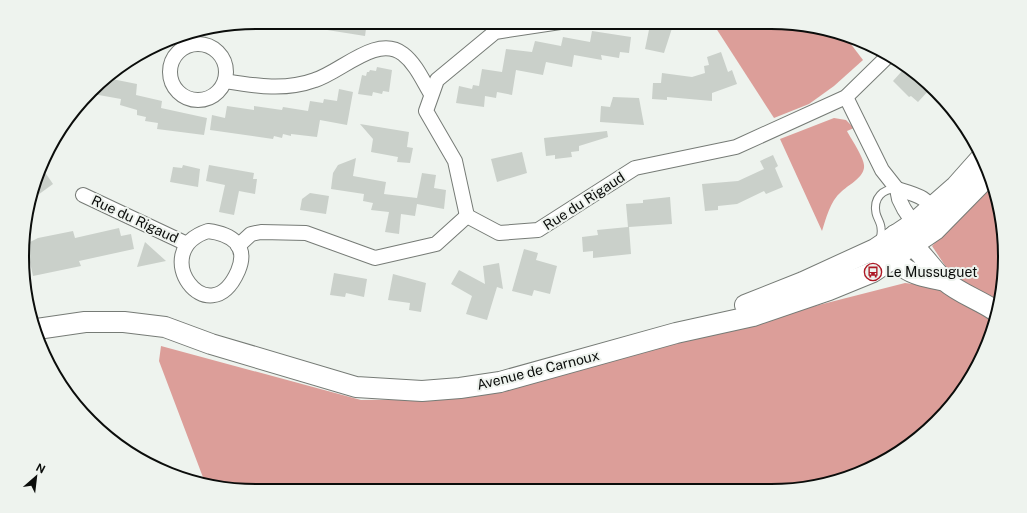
<svg xmlns="http://www.w3.org/2000/svg" width="1027" height="513" viewBox="0 0 1027 513" font-family="'Public Sans',sans-serif">
  <style>
    .forest { fill: #dc9e99 }
    .building { fill: #cad0ca }
    .lines { fill: none; stroke-linecap: round; stroke-linejoin: round }
    .lane-casing { stroke: #767b76; stroke-width: 9 }
    .street-casing { stroke: #767b76; stroke-width: 16 }
    .secondary-casing { stroke: #767b76; stroke-width: 22 }
    .lane { stroke: #fff; stroke-width: 7 }
    .street { stroke: #fff; stroke-width: 14 }
    .secondary { stroke: #fff; stroke-width: 20 }
    .labels { text-anchor: middle; dominant-baseline: central; stroke-width: 4; stroke-linejoin: round; paint-order: stroke }
    .street-label { font-size: 14px; fill: #0b0d0b; stroke: #eef3ee }
    .poi-label { font-size: 14px; fill: #0b0d0b; stroke: #eef3ee; text-anchor: start }
    .rim { fill: none; stroke: #0b0d0b; stroke-width: 2 }
  </style>
  <rect width="100%" height="100%" fill="#eef3ee"/>
  <g class="forest">
    <polygon points="712,22 786,22 847,39 863,60 834,86 809,104 774,118"/>
    <path d="M834,118L846,120L854,128L847,131C851,139 866,160 864,168C862,179 848,185 841,192C830,201 826,219 822,231L780,139Z"/>
    <polygon points="992,181 1005,272 997,301 950,273 932,246"/>
    <polygon points="905,283 939,287 992,319 981,360 947,411 901,451 846,478 801,489 241,491 204,480 159,361 161,346 361,400 442,399 512,383"/>
  </g>
  <g class="building">
    <polygon points="322,22 367,22 365,36 321,29"/>
    <polygon points="656,22 674,22 664,53 645,49 650,25 655,25"/>
    <polygon points="592,31 631,37 629,53 620,52 619,58 601,55 602,60 574,55 572,67 546,62 543,75 516,70 512,95 497,92 496,98 485,96 484,107 456,103 459,86 472,89 473,85 479,86 482,69 502,72 506,49 532,52 535,41 561,46 563,37 590,42"/>
    <polygon points="721,52 728,72 732,70 737,84 712,93 712,101 667,97 667,100 652,99 653,83 661,83 662,73 692,77 705,73 704,66 709,65 707,57"/>
    <polygon points="377,67 392,70 389,92 383,91 382,94 373,92 372,96 358,94 362,75 366,76 367,72 369,72 370,70 376,71"/>
    <polygon points="902,71 906,71 930,89 918,102 911,96 909,97 893,81"/>
    <polygon points="107,78 137,84 136,95 162,101 161,108 207,118 204,135 157,129 158,123 145,121 146,117 137,115 137,110 120,105 121,99 93,94"/>
    <polygon points="339,89 353,92 347,125 320,120 317,137 291,134 291,136 283,134 282,138 274,136 273,139 210,130 212,115 225,118 227,106 254,110 254,106 282,110 283,107 308,111 310,101 323,103 324,99 337,101"/>
    <polygon points="613,97 639,98 644,125 600,122 601,106 610,107"/>
    <polygon points="360,124 409,132 407,147 413,148 410,163 397,162 398,157 371,152 373,139"/>
    <polygon points="607,131 608,137 579,146 579,151 571,152 572,157 555,159 555,155 546,156 544,138"/>
    <polygon points="522,152 527,173 497,182 491,159"/>
    <polygon points="773,155 778,166 775,168 783,187 766,194 764,191 737,204 718,206 718,210 705,211 702,184 738,181 764,169 760,161"/>
    <polygon points="356,158 353,176 386,182 384,194 417,198 422,173 436,175 434,188 446,190 444,209 417,204 415,216 401,214 399,234 385,232 389,212 371,210 373,203 363,201 364,194 331,189 333,173 338,165"/>
    <polygon points="183,165 200,169 198,187 170,182 173,167 182,168"/>
    <polygon points="209,165 254,173 253,179 257,179 255,194 239,191 234,215 219,212 225,185 206,181"/>
    <polygon points="42,168 53,184 31,200 36,186"/>
    <polygon points="310,193 329,196 326,214 300,210 302,199"/>
    <polygon points="670,197 672,224 629,227 631,254 593,258 593,251 583,252 582,237 598,235 597,230 628,227 626,204 643,203 643,200"/>
    <polygon points="119,228 121,236 131,234 134,249 79,261 81,266 33,276 26,244 38,238 73,231 75,238"/>
    <polygon points="145,242 166,261 137,267"/>
    <polygon points="524,249 538,253 536,260 557,266 550,294 534,290 532,296 512,291"/>
    <polygon points="499,263 503,289 497,287 487,320 466,314 472,296 451,284 459,270 485,284 483,266"/>
    <polygon points="334,273 367,279 364,297 346,293 345,297 330,295"/>
    <polygon points="393,274 426,283 421,312 409,310 410,303 388,300"/>
  </g>
  <g class="lines">
    <defs>
      <path id="lane" d="M879,241C881,236 882,233 881,228C881,223 877,218 876,213C873,198 883,188 897,189"/>
      <g id="street">
        <circle cx="198" cy="72" r="28"/>
        <path d="M225,81C256,86 285,91 315,80C341,72 377,34 403,54C416,64 423,81 431,94"/>
        <polyline points="846,97 882,170 897,189 899,199 904,209 910,218 922,226"/>
        <path d="M897,189C913,194 931,197 935,216"/>
        <polyline points="83,195 187,244"/>
        <polyline points="467,216 499,233 538,230 635,168 736,147 846,97 888,56"/>
        <polyline points="467,216 455,161 426,111 437,80 495,32 560,22"/>
        <path d="M208,231C231,234 249,245 238,271C209,337 146,251 208,231Z"/>
        <polyline points="238,246 251,234 261,232 306,233 375,258 436,244 467,216"/>
      </g>
      <g id="secondary">
        <path d="M946,281C918,275 888,273 895,235C918,243 928,266 945,281C959,293 979,300 994,310"/>
        <polyline points="745,305 803,282 875,249 915,222 956,186 980,159"/>
        <polyline points="37,329 85,322 124,322 165,327 211,344 356,387 422,391 460,388 500,382 676,333 753,316 829,290 873,272 935,230 989,175"/>
      </g>
    </defs>
    <use href="#lane" class="lane-casing"/>
    <use href="#street" class="street-casing"/>
    <use href="#secondary" class="secondary-casing"/>
    <use href="#lane" class="lane"/>
    <use href="#street" class="street"/>
    <use href="#secondary" class="secondary"/>
  </g>
  <defs>
    <symbol id="bus-ring" viewBox="-11 -11 22 22"><circle r="9.5" fill="#eef3ee" stroke="#ad1a26" stroke-width="1.5"/><path d="M-5-6H5V4H4V6H2V4H-2V6H-4V4H-5ZM-3.5-4V0h7V-4ZM-3.5 1.2v1.5H-2V1.2ZM2 1.2v1.5H3.5V1.2Z" fill="#ad1a26"/></symbol>
  </defs>
  <g fill-rule="evenodd">
    <use href="#bus-ring" x="863" y="262" width="20" height="20"/>
  </g>
  <g class="labels">
    <g class="street-label">
      <text transform="translate(584 201) rotate(-33)">Rue du Rigaud</text>
      <text transform="translate(135 219) rotate(25)">Rue du Rigaud</text>
      <text transform="translate(538 370) rotate(-14)">Avenue de Carnoux</text>
    </g>
    <g class="poi-label">
      <text x="886" y="272">Le Mussuguet</text>
    </g>
  </g>
  <path d="M0 0H1027V513H0ZM256 29H771A227 227 0 0 1 998 256V257A227 227 0 0 1 771 484H256A227 227 0 0 1 29 257V256A227 227 0 0 1 256 29Z" fill="#eef3ee" fill-rule="evenodd"/>
  <path class="rim" d="M256 29H771A227 227 0 0 1 998 256V257A227 227 0 0 1 771 484H256A227 227 0 0 1 29 257V256A227 227 0 0 1 256 29Z"/>
  <g transform="translate(36 477) rotate(28)" stroke="#eef3ee" stroke-width="3" paint-order="stroke">
  <path d="M0-3L7 15L0 10L-7 15Z" fill="#0b0d0b"/>
  <text y="-6" font-size="11" font-weight="bold" text-anchor="middle" fill="#0b0d0b">N</text>
  </g>
</svg>
